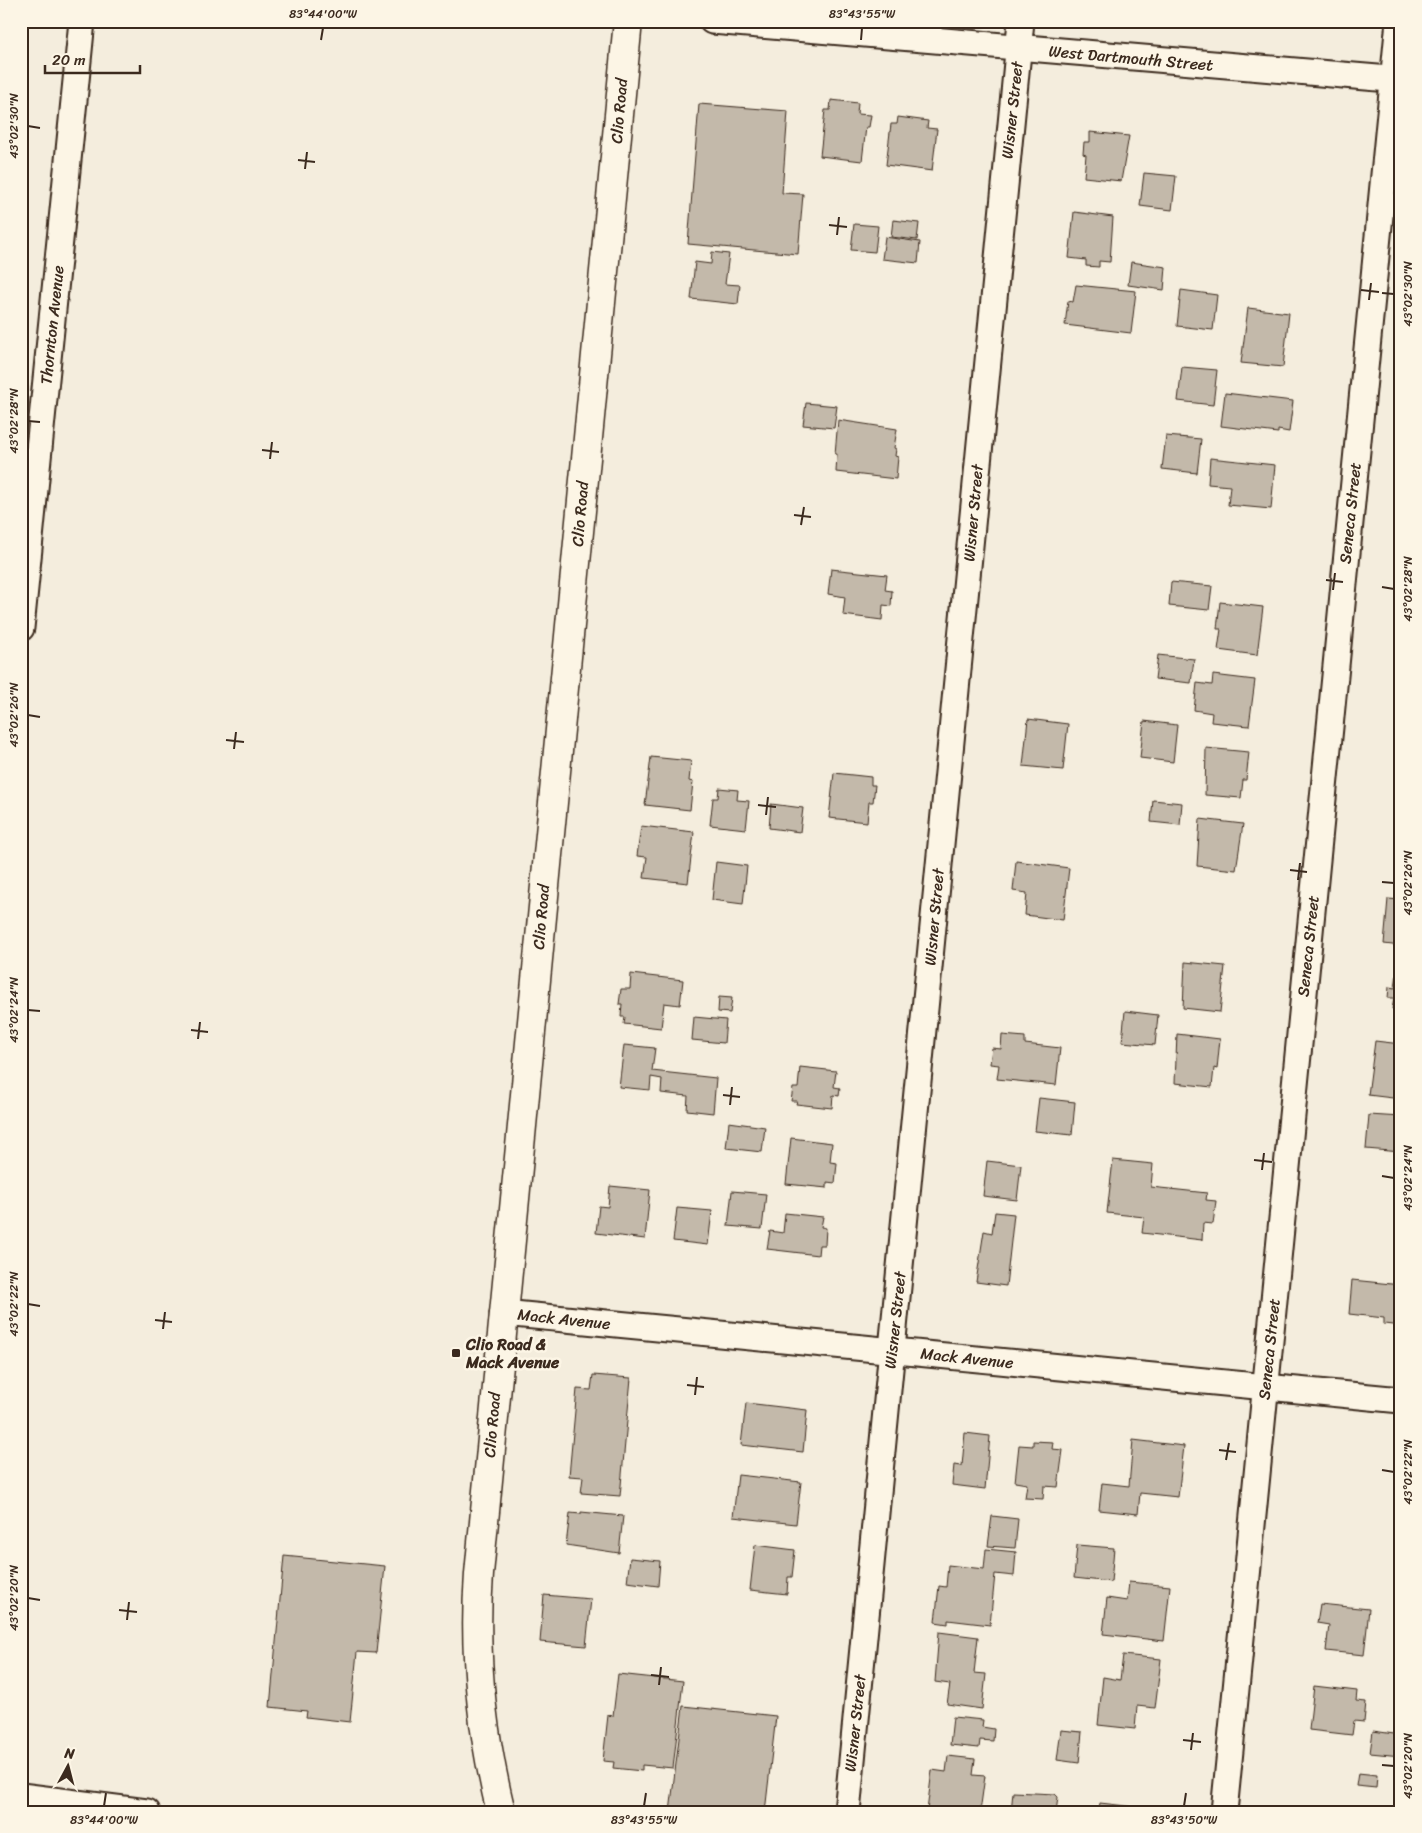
<svg xmlns="http://www.w3.org/2000/svg" width="1422" height="1833" viewBox="0 0 1422 1833" font-family="Sriracha,sans-serif">
  <style>
    .building { fill: #c3b9aa; stroke: #3b2a1e }
    .lines { fill: none; stroke-linecap: round; stroke-linejoin: round }
    .street-casing { stroke: #3b2a1e; stroke-width: 29 }
    .secondary-casing { stroke: #3b2a1e; stroke-width: 31 }
    .street { stroke: #fcf5e5; stroke-width: 25 }
    .secondary { stroke: #fcf5e5; stroke-width: 28 }
    .ticks { fill: none; stroke: #3b2a1e; stroke-width: 2 }
    .poi-dot { fill: #3b2a1e; stroke: #fcf5e5; stroke-width: 2 }
    .labels { text-anchor: middle; dominant-baseline: central; stroke-width: 5; stroke-linejoin: round; paint-order: stroke }
    .street-label { font-size: 16px; fill: #3b2a1e; stroke: #fcf5e5 }
    .poi-label { font-size: 16px; font-weight: bold; fill: #3b2a1e; stroke: #fcf5e5; text-anchor: start }
    .neatline { fill: none; stroke: #3b2a1e; stroke-width: 2 }
    .ticks-label { font-size: 12px; text-anchor: middle; fill: #3b2a1e }
  </style>
  <rect width="100%" height="100%" fill="#f4eddd"/>
  <filter id="ink" filterUnits="userSpaceOnUse"><feTurbulence type="fractalNoise" baseFrequency=".02" numOctaves="2"/><feDisplacementMap in="SourceGraphic" scale="10" xChannelSelector="R" yChannelSelector="G"/><feConvolveMatrix kernelMatrix="1 2 1 2 8 2 1 2 1" color-interpolation-filters="sRGB"/></filter>
  <g filter="url(#ink)">
    <g class="building">
      <polygon points="831,100 858,103 857,114 871,115 869,127 866,127 862,161 820,156 825,110 830,110"/>
      <polygon points="699,104 788,111 782,193 803,194 798,254 688,244"/>
      <polygon points="898,117 928,121 927,128 937,129 932,171 886,165 891,124 897,124"/>
      <polygon points="1090,132 1129,136 1121,181 1084,177 1086,155 1083,154 1084,142 1090,142"/>
      <polygon points="1144,173 1176,176 1172,210 1140,206"/>
      <polygon points="1074,212 1113,217 1110,262 1099,261 1099,267 1086,266 1086,260 1069,258"/>
      <polygon points="893,220 919,223 917,240 891,237"/>
      <polygon points="854,224 878,226 875,252 851,250"/>
      <polygon points="885,237 920,242 918,263 882,259"/>
      <polygon points="712,252 729,254 725,284 740,285 738,304 691,299 695,262 711,264"/>
      <polygon points="1131,262 1166,267 1164,290 1128,285"/>
      <polygon points="1076,285 1136,291 1131,333 1065,325 1068,301 1073,302"/>
      <polygon points="1181,290 1217,295 1213,330 1177,326"/>
      <polygon points="1248,308 1289,313 1283,367 1241,363"/>
      <polygon points="1182,367 1217,370 1213,405 1178,401"/>
      <polygon points="1225,393 1293,401 1289,432 1278,430 1278,433 1221,426"/>
      <polygon points="806,403 837,406 834,428 803,425"/>
      <polygon points="838,420 897,429 894,448 896,449 895,456 898,457 896,479 836,472 837,454 835,454"/>
      <polygon points="1166,436 1201,439 1197,473 1162,469"/>
      <polygon points="1210,458 1275,465 1271,509 1228,505 1230,486 1208,484"/>
      <polygon points="831,569 887,575 885,590 892,591 891,606 883,605 882,620 843,615 845,597 828,594"/>
      <polygon points="1171,582 1212,586 1209,610 1169,606"/>
      <polygon points="1220,602 1263,607 1257,655 1218,650 1221,629 1217,629"/>
      <polygon points="1158,655 1194,659 1191,683 1155,679"/>
      <polygon points="1213,675 1255,680 1249,726 1211,722 1212,713 1194,710 1197,683 1212,685"/>
      <polygon points="1028,719 1068,724 1063,770 1023,766"/>
      <polygon points="1144,721 1177,725 1173,762 1140,758"/>
      <polygon points="1206,748 1249,752 1246,780 1243,780 1241,798 1205,795"/>
      <polygon points="651,757 691,761 689,781 693,782 690,810 645,805"/>
      <polygon points="834,773 871,777 871,785 875,785 873,802 869,802 867,822 829,818"/>
      <polygon points="719,788 738,790 737,800 749,801 746,829 710,825 713,798 718,798"/>
      <polygon points="1153,800 1182,803 1180,825 1151,822"/>
      <polygon points="771,804 803,808 800,832 769,828"/>
      <polygon points="1200,819 1243,824 1236,870 1197,866"/>
      <polygon points="641,826 694,832 688,883 644,878 647,857 637,856"/>
      <polygon points="1016,861 1069,868 1063,920 1025,915 1027,893 1013,891"/>
      <polygon points="716,862 747,866 743,904 712,900"/>
      <polygon points="1388,899 1401,900 1401,946 1384,944"/>
      <polygon points="1185,962 1225,966 1220,1012 1183,1008"/>
      <polygon points="1397,972 1401,973 1401,1010 1392,1009 1394,998 1388,998 1389,987 1395,988"/>
      <polygon points="631,974 683,980 680,1005 664,1003 661,1028 624,1024 625,1017 621,1017 622,1004 619,1004 621,989 630,989"/>
      <polygon points="719,997 732,998 730,1013 718,1012"/>
      <polygon points="1125,1011 1158,1015 1155,1045 1122,1042"/>
      <polygon points="694,1017 726,1020 724,1043 692,1040"/>
      <polygon points="1177,1034 1220,1039 1217,1069 1214,1068 1212,1087 1175,1083"/>
      <polygon points="1002,1035 1025,1037 1025,1044 1060,1048 1056,1085 997,1079 999,1065 990,1064 992,1048 1001,1049"/>
      <polygon points="1375,1041 1401,1044 1401,1099 1368,1095"/>
      <polygon points="624,1045 655,1048 652,1071 716,1078 713,1113 687,1110 688,1096 661,1093 662,1079 651,1077 650,1090 619,1087"/>
      <polygon points="800,1067 836,1071 834,1087 840,1088 839,1096 833,1095 832,1108 796,1104 797,1101 791,1101 793,1088 798,1088"/>
      <polygon points="1039,1098 1075,1102 1072,1135 1035,1131"/>
      <polygon points="1369,1115 1401,1117 1401,1152 1366,1149"/>
      <polygon points="729,1122 765,1127 762,1152 726,1148"/>
      <polygon points="791,1138 832,1143 830,1162 837,1163 835,1183 827,1182 827,1188 786,1184"/>
      <polygon points="1113,1160 1153,1164 1151,1187 1207,1193 1206,1200 1216,1201 1213,1224 1203,1223 1202,1240 1142,1233 1144,1217 1107,1213"/>
      <polygon points="987,1161 1021,1165 1017,1200 983,1196"/>
      <polygon points="610,1186 650,1190 645,1239 596,1233 599,1206 608,1207"/>
      <polygon points="732,1191 766,1194 762,1229 728,1226"/>
      <polygon points="677,1208 712,1211 708,1245 673,1241"/>
      <polygon points="995,1212 1014,1214 1006,1286 976,1282 984,1231 992,1233"/>
      <polygon points="785,1213 823,1217 821,1227 826,1228 825,1245 819,1245 818,1255 767,1249 770,1231 783,1233"/>
      <polygon points="1352,1280 1401,1285 1401,1326 1384,1324 1384,1318 1349,1314"/>
      <polygon points="593,1375 631,1378 620,1496 581,1493 583,1477 569,1476 577,1389 591,1390"/>
      <polygon points="746,1403 807,1410 803,1452 741,1445"/>
      <polygon points="965,1433 990,1436 985,1489 952,1485 954,1465 962,1466"/>
      <polygon points="1133,1440 1184,1446 1178,1497 1140,1493 1138,1514 1099,1510 1102,1483 1129,1486"/>
      <polygon points="1033,1441 1053,1442 1052,1449 1063,1450 1058,1487 1044,1486 1043,1499 1025,1498 1027,1484 1015,1482 1019,1445 1033,1446"/>
      <polygon points="738,1475 801,1482 796,1524 733,1517"/>
      <polygon points="581,1512 623,1516 619,1553 566,1545 570,1513 581,1514"/>
      <polygon points="992,1516 1018,1519 1015,1548 988,1546"/>
      <polygon points="755,1545 795,1550 792,1577 788,1577 787,1594 750,1590"/>
      <polygon points="1077,1545 1114,1548 1111,1582 1074,1578"/>
      <polygon points="986,1549 1016,1552 1014,1576 995,1574 990,1625 948,1620 948,1624 935,1622 939,1586 946,1587 948,1565 984,1569"/>
      <polygon points="284,1556 385,1566 376,1653 357,1652 350,1722 306,1717 307,1711 270,1707"/>
      <polygon points="630,1558 660,1561 658,1586 627,1582"/>
      <polygon points="1129,1582 1170,1586 1164,1641 1103,1634 1107,1598 1127,1601"/>
      <polygon points="544,1595 591,1599 586,1646 540,1642"/>
      <polygon points="1320,1604 1369,1609 1364,1655 1326,1651 1329,1625 1317,1623"/>
      <polygon points="939,1632 978,1637 974,1673 986,1674 982,1709 947,1704 950,1684 935,1682"/>
      <polygon points="1123,1655 1161,1659 1155,1708 1137,1706 1135,1729 1098,1725 1103,1677 1120,1680"/>
      <polygon points="618,1674 683,1681 673,1768 642,1765 642,1771 613,1768 614,1762 603,1761 608,1715 613,1716"/>
      <polygon points="1314,1686 1357,1691 1356,1701 1366,1702 1364,1722 1354,1721 1352,1735 1309,1730"/>
      <polygon points="683,1706 776,1716 765,1812 670,1812"/>
      <polygon points="953,1717 983,1720 982,1727 994,1729 993,1741 980,1740 979,1748 950,1745"/>
      <polygon points="1061,1730 1082,1732 1079,1763 1057,1760"/>
      <polygon points="1373,1731 1401,1735 1401,1756 1370,1753"/>
      <polygon points="948,1756 975,1759 973,1775 985,1776 980,1812 927,1811 932,1770 946,1772"/>
      <polygon points="1358,1773 1377,1775 1376,1788 1356,1786"/>
      <polygon points="1013,1792 1055,1794 1058,1797 1056,1812 1011,1812"/>
      <polygon points="1100,1803 1144,1808 1144,1812 1099,1812"/>
    </g>
    <g class="lines">
      <defs>
        <g id="street">
          <polyline points="712,21 1401,80"/>
          <polyline points="21,628 82,21"/>
          <polyline points="503,1313 1401,1400"/>
          <polyline points="21,1796 147,1812"/>
          <polyline points="847,1812 1021,21"/>
          <polyline points="1224,1812 1399,21"/>
        </g>
        <path id="secondary" d="M501,1812C482,1734 473,1654 479,1574L628,21"/>
      </defs>
      <use href="#street" class="street-casing"/>
      <use href="#secondary" class="secondary-casing"/>
      <use href="#street" class="street"/>
      <use href="#secondary" class="secondary"/>
    </g>
  </g>
  <path class="ticks" d="M321,40L323,28M861,40L862,28M28,126L40,128M298,160L315,162M305,169L307,152M829,225L847,227M837,235L839,217M1361,290L1379,292M1382,293L1394,294M1369,300L1371,283M28,421L40,422M262,450L279,452M270,459L272,442M794,515L811,517M801,525L804,507M1326,580L1343,582M1382,587L1394,589M1333,590L1335,573M28,715L40,717M226,740L244,742M234,749L236,732M758,805L776,807M766,815L768,797M1290,870L1307,872M1298,880L1300,863M1382,882L1394,883M28,1010L40,1011M191,1030L208,1032M198,1039L200,1022M723,1095L740,1097M730,1105L732,1087M1254,1160L1272,1162M1262,1170L1264,1153M1382,1176L1394,1178M28,1304L40,1306M155,1320L172,1322M163,1329L165,1312M687,1385L704,1387M695,1395L697,1377M1219,1450L1236,1452M1226,1460L1229,1443M1382,1470L1394,1472M28,1598L40,1600M119,1610L137,1612M127,1620L129,1602M651,1675L669,1677M659,1685L661,1667M1183,1740L1201,1742M1191,1750L1193,1733M1382,1765L1394,1766M104,1806L106,1793M644,1806L646,1793M1184,1806L1186,1793"/>
  <rect class="poi-dot" x="451" y="1348" width="10" height="10" rx="2.5"/>
  <g class="labels">
    <g class="street-label">
      <text transform="translate(1131 58) rotate(5)">West Dartmouth Street</text>
      <text transform="translate(1012 110) rotate(-84)">Wisner Street</text>
      <text transform="translate(619 111) rotate(-85)">Clio Road</text>
      <text transform="translate(52 325) rotate(-84)">Thornton Avenue</text>
      <text transform="translate(973 513) rotate(-85)">Wisner Street</text>
      <text transform="translate(1350 513) rotate(-84)">Seneca Street</text>
      <text transform="translate(580 514) rotate(-85)">Clio Road</text>
      <text transform="translate(541 917) rotate(-85)">Clio Road</text>
      <text transform="translate(934 917) rotate(-85)">Wisner Street</text>
      <text transform="translate(1308 946) rotate(-84)">Seneca Street</text>
      <text transform="translate(564 1319) rotate(6)">Mack Avenue</text>
      <text transform="translate(895 1320) rotate(-84)">Wisner Street</text>
      <text transform="translate(1269 1349) rotate(-84)">Seneca Street</text>
      <text transform="translate(967 1358) rotate(6)">Mack Avenue</text>
      <text transform="translate(492 1425) rotate(-85)">Clio Road</text>
      <text transform="translate(855 1723) rotate(-84)">Wisner Street</text>
    </g>
    <g class="poi-label">
      <text x="466" y="1344">Clio Road &amp;<tspan x="466" dy="18">Mack Avenue</tspan></text>
    </g>
  </g>
  <rect width="1422" height="1833" fill="none" stroke="#fcf5e5" stroke-width="55"/>
  <g transform="translate(68 1766) rotate(7)" stroke="#fcf5e5" stroke-width="4" paint-order="stroke">
  <path d="M0-4L9 19L0 12L-9 19Z" fill="#3b2a1e"/>
  <text y="-8" font-size="14" font-weight="bold" text-anchor="middle" fill="#3b2a1e">N</text>
  </g>
  <path d="M45 65v8h95v-8" fill="none" stroke="#3b2a1e" stroke-width="2.5"/>
  <text x="52" y="65" font-size="15" fill="#3b2a1e" stroke="#fcf5e5" stroke-width="4" paint-order="stroke">20 m</text>
  <rect x="28" y="28" width="1366" height="1778" class="neatline"/>
  <g class="ticks-label">
    <text x="323" y="18">83°44'00"W</text>
    <text x="862" y="18">83°43'55"W</text>
    <text transform="translate(14 126) rotate(-90)" y="4">43°02'30"N</text>
    <text transform="translate(1408 294) rotate(-90)" y="4">43°02'30"N</text>
    <text transform="translate(14 421) rotate(-90)" y="4">43°02'28"N</text>
    <text transform="translate(1408 589) rotate(-90)" y="4">43°02'28"N</text>
    <text transform="translate(14 715) rotate(-90)" y="4">43°02'26"N</text>
    <text transform="translate(1408 883) rotate(-90)" y="4">43°02'26"N</text>
    <text transform="translate(14 1010) rotate(-90)" y="4">43°02'24"N</text>
    <text transform="translate(1408 1178) rotate(-90)" y="4">43°02'24"N</text>
    <text transform="translate(14 1304) rotate(-90)" y="4">43°02'22"N</text>
    <text transform="translate(1408 1472) rotate(-90)" y="4">43°02'22"N</text>
    <text transform="translate(14 1598) rotate(-90)" y="4">43°02'20"N</text>
    <text transform="translate(1408 1766) rotate(-90)" y="4">43°02'20"N</text>
    <text x="104" y="1824">83°44'00"W</text>
    <text x="644" y="1824">83°43'55"W</text>
    <text x="1184" y="1824">83°43'50"W</text>
  </g>
</svg>
